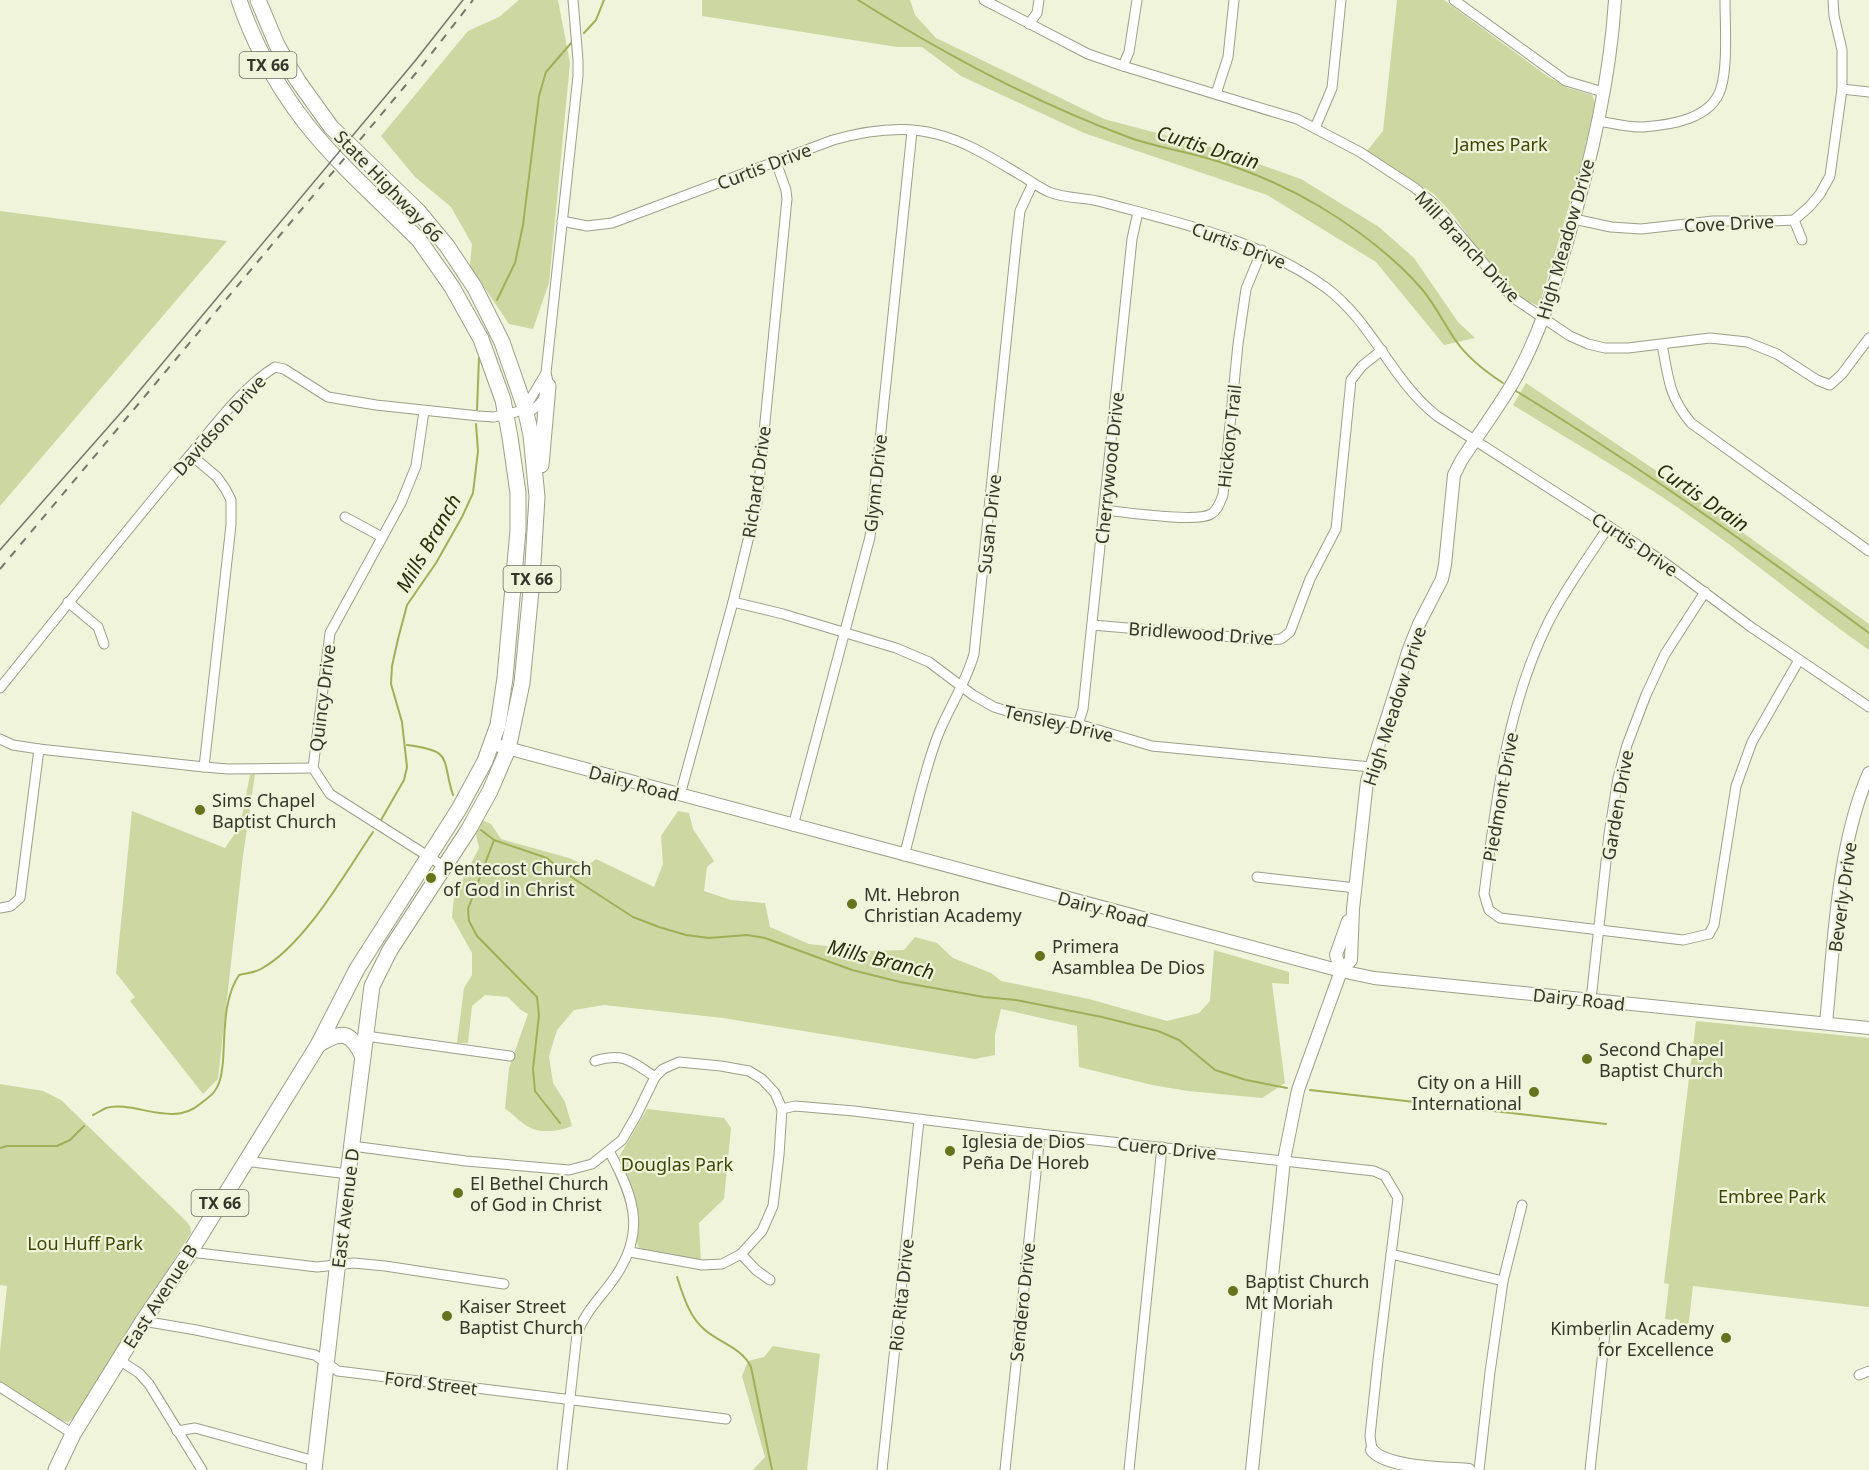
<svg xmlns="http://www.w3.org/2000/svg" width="1869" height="1470" viewBox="0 0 1869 1470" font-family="'Noto Sans',sans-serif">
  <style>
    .green { fill: #ccd7a2 }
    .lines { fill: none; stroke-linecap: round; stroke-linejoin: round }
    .stream { stroke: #a1af56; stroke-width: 2 }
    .minor-casing { stroke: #9ba089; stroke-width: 11 }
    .tertiary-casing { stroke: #9ba089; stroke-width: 14 }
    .primary-casing { stroke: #9ba089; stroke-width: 17 }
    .minor { stroke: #fff; stroke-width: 9 }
    .tertiary { stroke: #fff; stroke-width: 12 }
    .primary { stroke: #fff; stroke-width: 15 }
    .tram { stroke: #757869; stroke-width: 1.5 }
    .rail { stroke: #757869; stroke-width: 2; stroke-dasharray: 8 8; stroke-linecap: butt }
    .poi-dot { fill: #66721c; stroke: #eff4db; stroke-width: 2 }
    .labels { text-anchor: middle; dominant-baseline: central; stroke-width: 4.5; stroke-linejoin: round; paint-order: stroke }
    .shield { fill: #eff4db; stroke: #6c6f60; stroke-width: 1.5 }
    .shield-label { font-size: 16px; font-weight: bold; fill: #34362c }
    .park-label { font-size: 18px; fill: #3d4500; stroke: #eff4db }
    .street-label { font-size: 18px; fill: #34362c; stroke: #eff4db }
    .poi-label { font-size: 18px; fill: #34362c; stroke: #eff4db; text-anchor: start }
    .water-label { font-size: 20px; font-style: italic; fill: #282e07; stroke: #eff4db }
  </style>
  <rect width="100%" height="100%" fill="#eff4db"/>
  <g class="green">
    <polygon points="519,0 558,0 570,63 549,283 533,329 509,324 470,266 472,244 451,207 415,177 381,136 468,31 499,17"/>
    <polygon points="702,0 910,0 915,15 936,38 1104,119 1210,147 1301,179 1379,227 1414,258 1458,322 1475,338 1444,345 1376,262 1267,195 1084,133 961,76 922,47 897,47 702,16"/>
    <polygon points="1397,0 1444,0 1547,76 1568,88 1592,95 1595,102 1581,166 1539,306 1522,299 1509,289 1491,268 1454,216 1434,194 1366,152 1383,131"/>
    <polygon points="0,211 227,241 0,506"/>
    <path d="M1526,383L1673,482L1869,624V650C1801,602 1737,547 1668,501C1617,467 1564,437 1513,405Z"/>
    <polygon points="255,774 243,856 218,1079 203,1094 130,1001 135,997 116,973 132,811 225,848 240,826 250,775"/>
    <path d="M678,811L689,813L693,829L714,861L707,867L704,891L731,900L765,903L770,927L809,944L872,951L904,950L915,937L937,943L953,958L991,973L1001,981L1089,999L1167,1021L1199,1013L1210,1001L1214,950L1289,972V984L1272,983L1285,1083L1262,1098L1188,1091L1152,1085L1079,1067L1077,1026L1001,1009L995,1035V1055L975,1059L723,1018L604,1005L574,1010L557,1030L549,1056L553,1083L565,1102L572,1126C560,1131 541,1134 529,1127C520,1123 514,1114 505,1109L509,1068L528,1014L521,1010L508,997L485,995L472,1006L468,1043H457L464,988L472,975V953L452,917L454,896L479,848L476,834L480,819L491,824L501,839L569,858L587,866L596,859L654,887L663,864L661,836Z"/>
    <polygon points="1696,1021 1869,1038 1869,1307 1693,1286 1688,1329 1679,1328 1680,1321 1665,1319 1669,1284 1664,1283"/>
    <polygon points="0,1084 43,1091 61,1100 186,1221 190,1226 191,1233 75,1417 68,1422 62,1421 0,1382 0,1351 7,1286 0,1285"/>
    <path d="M647,1109L724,1118L731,1128L724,1199L699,1223L701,1262L663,1255L639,1248C635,1241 638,1233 638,1225C636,1200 627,1180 619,1157Z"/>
    <polygon points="773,1346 820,1354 807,1470 753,1470 765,1457 742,1376 748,1361 764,1357"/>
  </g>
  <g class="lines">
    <g class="stream">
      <path d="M858,0C944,54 1033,102 1128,137C1152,146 1178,150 1203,157C1243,168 1283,185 1319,206C1357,229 1392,255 1421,288C1435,304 1444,324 1456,341C1468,358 1486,372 1503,383"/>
      <polyline points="584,33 596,20 604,0"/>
      <polyline points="497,300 515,263 523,225 539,96 546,72 572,42"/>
      <path d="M1516,391C1638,465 1754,548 1869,633"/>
      <polyline points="477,410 479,357"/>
      <path d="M407,745C454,751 441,758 453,795"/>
      <polyline points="381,820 404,780 407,767 402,722 391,684 392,666 398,639 407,605 436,563 462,517 473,493 478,451 476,424"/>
      <polyline points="481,830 494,840 547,858 562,871 633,917 659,927 686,935 709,938 747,935 765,938 852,970 900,982 984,997 1016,1000 1102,1017 1158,1031 1179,1040 1215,1070 1246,1080 1287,1088"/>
      <polyline points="494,840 468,909 469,921 477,936 537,997 539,1015 533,1069 535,1091 560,1123"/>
      <polyline points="1310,1090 1606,1124"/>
      <path d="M93,1115C97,1113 102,1110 106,1108C133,1100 173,1128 200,1104C205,1100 211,1096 214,1092C221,1083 222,1071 223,1061C225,1033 223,999 239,975C247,973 254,973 261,969C305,945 345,873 373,832"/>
      <polyline points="0,1148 7,1146 57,1146 70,1140 84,1126"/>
      <path d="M677,1277C683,1295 689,1317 705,1330C720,1343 742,1348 751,1367L772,1470"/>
    </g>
    <defs>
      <g id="minor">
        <polyline points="984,0 1088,54 1123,66 1297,119 1360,152 1415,188 1434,204 1512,297 1570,336 1588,344 1605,348 1628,348 1710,338 1747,342 1777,354 1817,380 1830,385 1842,374 1869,338"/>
        <polyline points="1454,0 1566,81 1603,92"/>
        <polyline points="1029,24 1037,13 1039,0"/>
        <polyline points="1123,66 1129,52 1137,0"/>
        <polyline points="1842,89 1869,92"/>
        <polyline points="1216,94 1228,57 1234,0"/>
        <path d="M1598,121C1612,123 1629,128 1643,127C1671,125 1712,119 1721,88C1728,65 1725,25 1725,0"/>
        <polyline points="1315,128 1332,88 1341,0"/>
        <polyline points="1574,219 1611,227 1641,229 1713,221 1771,221 1794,220 1809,207 1820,194 1830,176 1842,89 1842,50 1834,16 1833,0"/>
        <polyline points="1794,220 1802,240"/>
        <path d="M562,221L587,226L612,223L833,140C865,131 903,125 936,134C965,141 992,158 1017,173C1028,179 1038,187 1049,192C1066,199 1084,197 1102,202C1178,223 1259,239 1325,287C1372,321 1391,380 1437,416L1661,560L1751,627L1869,707"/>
        <path d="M1662,345C1669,379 1668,395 1691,423L1869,551"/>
        <polyline points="525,408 546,373"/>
        <polyline points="424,411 416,466 401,503 330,633 313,768 330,794 445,867"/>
        <polyline points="191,455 217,477 226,490 231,500 231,525 204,767"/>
        <path d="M1104,510C1124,512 1197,523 1211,514C1218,510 1220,502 1223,495L1238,344L1246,289L1262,250"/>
        <polyline points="345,517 382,537"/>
        <path d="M1609,526C1588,558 1565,589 1548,623C1506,708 1496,802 1484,894L1489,910L1500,918L1683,940L1709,934L1714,925L1736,786L1752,742L1799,660"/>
        <polyline points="68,602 98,627 104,644"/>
        <polyline points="733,602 783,614 896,648 929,662 973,695 994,707 1010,712 1078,724 1152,746 1371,767"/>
        <polyline points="1092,625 1269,640 1281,639 1290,632 1310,579 1336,529 1351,380 1362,366 1382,350"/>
        <path d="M0,688C61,612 122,536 184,462C210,432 242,387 275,367L284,369L328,397L376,405L479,416L494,417L516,412L525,408L532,410C546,401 551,389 546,373L578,76V60L573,0"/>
        <polyline points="1078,724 1083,709 1132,239 1138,212"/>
        <polyline points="0,739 13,745 39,749 204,767 228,769 313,768"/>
        <polyline points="680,795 733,602 757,503 787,199 786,190 776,162"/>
        <polyline points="793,826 870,537 912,131"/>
        <path d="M904,856C915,816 923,774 938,735C949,707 966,683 974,654L1017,236L1020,211L1033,183"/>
        <polyline points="1257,877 1356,888"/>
        <polyline points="0,908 11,906 20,898 39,749"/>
        <polyline points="1591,1000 1609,834 1618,778 1627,745 1646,695 1665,654 1705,592"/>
        <polyline points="366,1036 510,1056"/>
        <path d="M595,1061C624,1052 631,1061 655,1077"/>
        <polyline points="782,1109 795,1106 854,1111 1040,1134 1374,1171 1385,1176 1398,1198 1378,1360 1370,1436 1372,1450"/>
        <polyline points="352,1146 466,1161 569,1170 592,1164 622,1140 636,1116 655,1077 663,1069 679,1062 721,1066 749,1071 762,1079 775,1093 782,1109 779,1155 773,1206 762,1231 741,1254 722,1264 702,1265 630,1252"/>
        <polyline points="245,1161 348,1174"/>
        <polyline points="190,1252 317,1267 354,1263 385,1266 504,1284"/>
        <polyline points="741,1254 756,1270 770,1280"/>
        <polyline points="1391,1254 1503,1281"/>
        <polyline points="143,1321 196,1330 315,1355 338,1371 726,1419"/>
        <polyline points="119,1360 139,1373 149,1384 202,1470"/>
        <polyline points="1859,1375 1869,1371"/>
        <polyline points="0,1387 73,1434"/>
        <polyline points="177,1431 195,1428 315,1461"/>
        <path d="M562,1470L577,1334C584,1314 598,1300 610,1284C647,1236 636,1200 609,1151"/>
        <polyline points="882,1470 919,1120"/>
        <polyline points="1005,1470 1040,1134"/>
        <polyline points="1129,1470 1162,1147"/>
        <polyline points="1479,1470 1490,1372 1503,1281 1522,1205"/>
        <polyline points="1590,1470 1605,1333"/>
      </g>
      <g id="tertiary">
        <polyline points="492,744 1341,971 1374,978 1869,1028"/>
        <polyline points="1341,971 1336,955 1348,921"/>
        <path d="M1826,1023C1834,945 1837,845 1869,773"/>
        <path d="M1372,1450C1386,1468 1446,1468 1469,1470"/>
        <path d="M1252,1470L1284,1160L1298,1090L1341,971L1351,960L1353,909L1367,781L1409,649L1419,624L1442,579L1445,565L1454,475L1461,461C1479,433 1500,406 1516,377C1539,335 1553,291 1566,245C1590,166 1610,83 1615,0"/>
      </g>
      <g id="primary">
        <polyline points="258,0 277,45 287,63 298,81 331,127 418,211 447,246 475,288 502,342 525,408 531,435 537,497 532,580 522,683 508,749 490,791 469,829 390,950 372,986 348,1174 314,1470"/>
        <polyline points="541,465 548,386"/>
        <path d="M318,1045C341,1030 351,1031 363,1057"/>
        <path d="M56,1470L73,1434L143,1321L190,1252L318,1045L357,969L459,809L485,761L498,725L505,678L518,530V493L510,437L503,400L481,339L452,287L419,240C381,202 340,166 307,125C278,88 254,44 239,0"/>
      </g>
    </defs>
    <use href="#minor" class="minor-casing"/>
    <use href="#tertiary" class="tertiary-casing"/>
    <use href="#primary" class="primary-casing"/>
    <use href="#minor" class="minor"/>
    <use href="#tertiary" class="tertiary"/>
    <use href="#primary" class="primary"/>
    <polyline class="tram" points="0,550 125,408 415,61 463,0"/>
    <polyline class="rail" points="0,569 421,67 473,0"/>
  </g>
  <g class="poi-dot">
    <circle cx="200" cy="810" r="6"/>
    <circle cx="431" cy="878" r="6"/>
    <circle cx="852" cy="904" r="6"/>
    <circle cx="1040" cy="956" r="6"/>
    <circle cx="1587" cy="1059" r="6"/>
    <circle cx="1534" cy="1092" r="6"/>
    <circle cx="950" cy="1151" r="6"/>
    <circle cx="458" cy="1193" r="6"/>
    <circle cx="1233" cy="1291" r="6"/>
    <circle cx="447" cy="1316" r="6"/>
    <circle cx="1726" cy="1338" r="6"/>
  </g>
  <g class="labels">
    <g class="shield">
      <rect x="239.5" y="52" width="57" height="26" rx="4.5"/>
      <rect x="503.5" y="566" width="57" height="26" rx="4.5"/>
      <rect x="191.5" y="1190" width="57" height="26" rx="4.5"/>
    </g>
    <g class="shield-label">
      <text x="268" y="65">TX 66</text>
      <text x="532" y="579">TX 66</text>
      <text x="220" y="1203">TX 66</text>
    </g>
    <g class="park-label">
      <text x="1501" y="144">James Park</text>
      <text x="677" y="1164">Douglas Park</text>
      <text x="1772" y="1196">Embree Park</text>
      <text x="85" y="1243">Lou Huff Park</text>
    </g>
    <g class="street-label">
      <text transform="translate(764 166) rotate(-21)">Curtis Drive</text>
      <text transform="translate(389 186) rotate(46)">State Highway 66</text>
      <text transform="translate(1729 223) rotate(-3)">Cove Drive</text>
      <text transform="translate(1565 239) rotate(-74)">High Meadow Drive</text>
      <text transform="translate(1239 245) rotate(21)">Curtis Drive</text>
      <text transform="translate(1468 246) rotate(47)">Mill Branch Drive</text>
      <text transform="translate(219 425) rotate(-48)">Davidson Drive</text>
      <text transform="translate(1229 436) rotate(-84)">Hickory Trail</text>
      <text transform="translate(1109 468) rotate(-84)">Cherrywood Drive</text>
      <text transform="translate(756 482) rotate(-82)">Richard Drive</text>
      <text transform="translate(875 483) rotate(-84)">Glynn Drive</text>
      <text transform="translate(989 524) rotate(-84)">Susan Drive</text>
      <text transform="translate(1635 544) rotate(34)">Curtis Drive</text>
      <text transform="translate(1201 633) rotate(4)">Bridlewood Drive</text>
      <text transform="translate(322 698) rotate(-83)">Quincy Drive</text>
      <text transform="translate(1394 706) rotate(-72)">High Meadow Drive</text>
      <text transform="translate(1059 723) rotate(13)">Tensley Drive</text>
      <text transform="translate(634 783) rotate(15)">Dairy Road</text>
      <text transform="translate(1500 797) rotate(-80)">Piedmont Drive</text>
      <text transform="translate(1617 805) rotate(-80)">Garden Drive</text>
      <text transform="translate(1842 897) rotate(-82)">Beverly Drive</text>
      <text transform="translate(1103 909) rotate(15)">Dairy Road</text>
      <text transform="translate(1579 999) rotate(6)">Dairy Road</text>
      <text transform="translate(1167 1148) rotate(6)">Cuero Drive</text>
      <text transform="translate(345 1208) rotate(-83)">East Avenue D</text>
      <text transform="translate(901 1295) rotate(-84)">Rio Rita Drive</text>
      <text transform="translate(160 1296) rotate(-57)">East Avenue B</text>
      <text transform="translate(1022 1302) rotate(-84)">Sendero Drive</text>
      <text transform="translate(431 1383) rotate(7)">Ford Street</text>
    </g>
    <g class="poi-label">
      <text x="212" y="800">Sims Chapel<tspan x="212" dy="21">Baptist Church</tspan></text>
      <text x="443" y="868">Pentecost Church<tspan x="443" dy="21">of God in Christ</tspan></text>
      <text x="864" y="894">Mt. Hebron<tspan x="864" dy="21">Christian Academy</tspan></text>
      <text x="1052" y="946">Primera<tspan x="1052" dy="21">Asamblea De Dios</tspan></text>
      <text x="1599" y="1049">Second Chapel<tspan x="1599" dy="21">Baptist Church</tspan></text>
      <text x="1522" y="1082" text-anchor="end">City on a Hill<tspan x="1522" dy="21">International</tspan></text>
      <text x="962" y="1141">Iglesia de Dios<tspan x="962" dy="21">Peña De Horeb</tspan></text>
      <text x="470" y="1183">El Bethel Church<tspan x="470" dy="21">of God in Christ</tspan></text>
      <text x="1245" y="1281">Baptist Church<tspan x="1245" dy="21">Mt Moriah</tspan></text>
      <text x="459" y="1306">Kaiser Street<tspan x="459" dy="21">Baptist Church</tspan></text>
      <text x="1714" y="1328" text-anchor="end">Kimberlin Academy<tspan x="1714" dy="21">for Excellence</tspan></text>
    </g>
    <g class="water-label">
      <text transform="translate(1208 147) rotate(17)">Curtis Drain</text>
      <text transform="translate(1703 497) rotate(34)">Curtis Drain</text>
      <text transform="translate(428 543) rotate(-60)">Mills Branch</text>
      <text transform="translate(881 959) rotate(14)">Mills Branch</text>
    </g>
  </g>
</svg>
